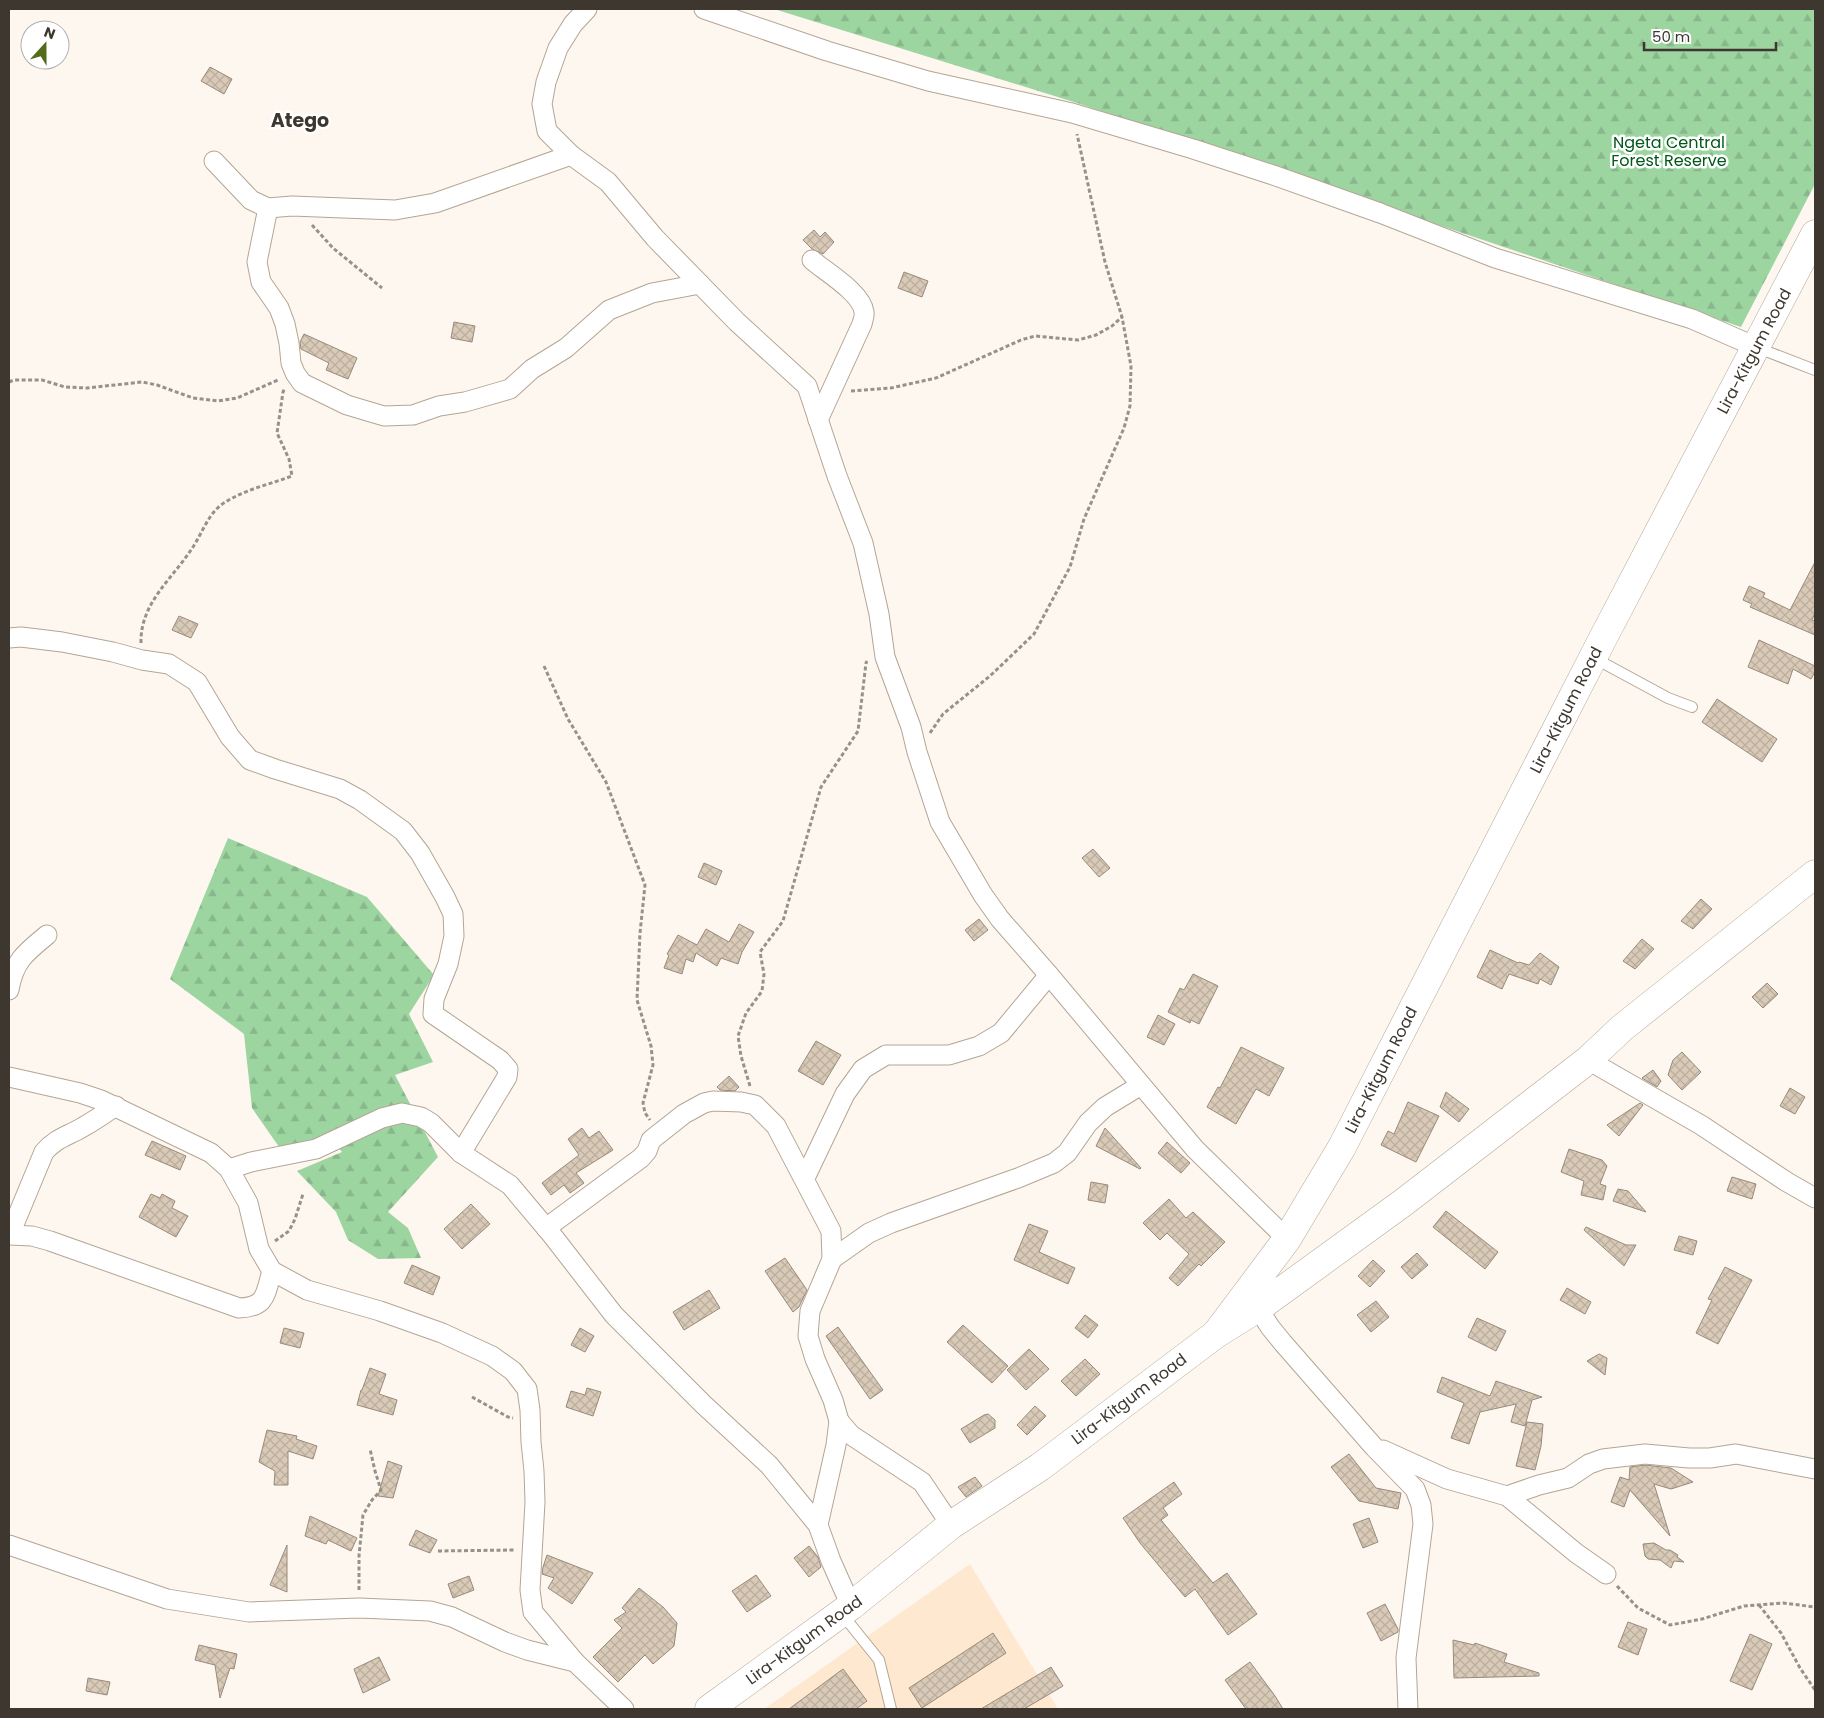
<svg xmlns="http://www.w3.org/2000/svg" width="1824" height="1718" viewBox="0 0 1824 1718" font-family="Poppins,sans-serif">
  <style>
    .built { fill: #fee8d0 }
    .forest { fill: url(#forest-firs) }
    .building { fill: url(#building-cross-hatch); stroke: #998a7a }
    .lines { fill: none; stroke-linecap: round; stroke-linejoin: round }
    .lane-casing { stroke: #b4a594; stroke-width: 12 }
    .street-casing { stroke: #b4a594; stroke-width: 21 }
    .secondary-casing { stroke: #b4a594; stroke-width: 29 }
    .primary-casing { stroke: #b4a594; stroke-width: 29 }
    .path { stroke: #97918a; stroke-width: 3; stroke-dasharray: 4 2.5; stroke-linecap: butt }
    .lane { stroke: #fff; stroke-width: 10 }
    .street { stroke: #fff; stroke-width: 19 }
    .secondary { stroke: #fff; stroke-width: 28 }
    .primary { stroke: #fff; stroke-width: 28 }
    .labels { text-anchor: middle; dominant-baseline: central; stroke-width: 5; stroke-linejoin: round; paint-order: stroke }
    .park-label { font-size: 16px; fill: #005819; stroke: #fff }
    .street-label { font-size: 16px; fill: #3d3730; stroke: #fff }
    .quarter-label { font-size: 19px; font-weight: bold; fill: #3d3730; stroke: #fff }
  </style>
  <defs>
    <pattern id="forest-firs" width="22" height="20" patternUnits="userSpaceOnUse" patternTransform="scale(1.25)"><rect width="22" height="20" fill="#9dd5a1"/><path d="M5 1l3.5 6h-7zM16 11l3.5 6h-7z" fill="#88b78b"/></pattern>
    <pattern id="building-cross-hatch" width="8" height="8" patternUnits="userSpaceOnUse" patternTransform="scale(1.25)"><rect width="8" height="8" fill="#d9cab8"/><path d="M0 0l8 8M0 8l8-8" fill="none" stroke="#bbae9e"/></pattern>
  </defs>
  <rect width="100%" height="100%" fill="#fef7f0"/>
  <polygon class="built" points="970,1564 1058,1709 764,1709"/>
  <g class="forest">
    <polygon points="774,9 1815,9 1815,184 1741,327 1077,103"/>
    <polygon points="228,838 367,897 434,975 409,1014 433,1062 395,1075 438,1157 388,1212 408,1228 421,1258 378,1259 348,1240 336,1212 297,1171 342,1152 330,1137 284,1154 252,1108 244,1034 170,979"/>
  </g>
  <g class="building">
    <polygon points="210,67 232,79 224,94 201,81"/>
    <polygon points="814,230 820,237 825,232 834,242 823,254 812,249 803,240"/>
    <polygon points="904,272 928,281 922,297 898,288"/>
    <polygon points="454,322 475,326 472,342 451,338"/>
    <polygon points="304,334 357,358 348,379 326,370 329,363 301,349 300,342"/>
    <polygon points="1815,562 1815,613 1812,620 1815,621 1815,635 1750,607 1752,604 1743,600 1749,586 1765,593 1763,597 1790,610"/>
    <polygon points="179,616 198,624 191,638 172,630"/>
    <polygon points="1759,640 1815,666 1815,672 1811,679 1793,669 1788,684 1748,667"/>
    <polygon points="1717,699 1777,739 1762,762 1702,722"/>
    <polygon points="1093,849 1110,868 1099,877 1082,858"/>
    <polygon points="704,863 722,871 716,885 698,877"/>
    <polygon points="1701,899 1712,909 1693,929 1681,921"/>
    <polygon points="979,919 988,930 974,941 965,930"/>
    <polygon points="739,924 754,932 742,952 738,964 721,958 717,966 696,953 693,962 686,959 682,974 664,968 669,955 667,954 678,935 697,945 706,929 729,942"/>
    <polygon points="1642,939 1654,949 1635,969 1623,961"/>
    <polygon points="1490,950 1518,963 1519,962 1529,965 1540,953 1559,967 1551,985 1540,979 1538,984 1509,974 1502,989 1477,977"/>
    <polygon points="1193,974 1218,986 1199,1024 1191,1020 1190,1023 1168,1012 1180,988 1184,990"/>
    <polygon points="1767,983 1778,994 1763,1008 1752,997"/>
    <polygon points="1158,1015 1175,1024 1164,1045 1147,1037"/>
    <polygon points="816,1041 841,1055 823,1085 798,1071"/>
    <polygon points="1241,1047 1284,1068 1269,1096 1256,1089 1236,1124 1207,1107 1218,1087 1220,1088"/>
    <polygon points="1682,1052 1701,1072 1682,1090 1668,1075 1673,1060"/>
    <polygon points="1653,1070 1661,1081 1657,1087 1642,1078"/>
    <polygon points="729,1076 739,1087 735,1091 720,1090 717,1087"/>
    <polygon points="1790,1088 1805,1097 1795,1114 1780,1106"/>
    <polygon points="1446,1092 1469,1109 1459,1122 1440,1107"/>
    <polygon points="1408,1102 1439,1116 1416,1162 1381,1145 1388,1131 1394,1134"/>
    <polygon points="1640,1103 1643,1105 1619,1136 1607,1125"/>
    <polygon points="582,1128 589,1138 599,1131 613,1150 576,1173 584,1183 570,1193 564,1185 551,1195 542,1183 579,1155 568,1139"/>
    <polygon points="1105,1128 1141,1168 1140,1169 1096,1146"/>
    <polygon points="152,1141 186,1156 180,1170 145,1155"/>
    <polygon points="1167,1142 1190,1163 1181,1173 1158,1153"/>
    <polygon points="1569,1149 1602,1160 1607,1166 1600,1184 1606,1186 1603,1200 1581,1195 1584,1181 1561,1172"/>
    <polygon points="1732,1177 1756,1184 1752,1199 1727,1191"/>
    <polygon points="1091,1182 1108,1185 1105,1203 1088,1200"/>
    <polygon points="1618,1189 1628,1191 1646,1212 1613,1201"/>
    <polygon points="151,1194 160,1198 162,1194 175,1201 172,1208 188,1216 176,1237 139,1217"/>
    <polygon points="1169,1199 1186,1218 1193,1212 1225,1242 1201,1266 1199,1264 1178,1286 1169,1278 1189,1254 1167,1233 1160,1240 1143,1223"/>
    <polygon points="471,1204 490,1224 462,1249 444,1229"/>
    <polygon points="1446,1211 1498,1252 1485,1269 1433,1227"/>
    <polygon points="1029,1224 1048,1231 1039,1252 1075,1268 1068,1284 1014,1260"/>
    <polygon points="1586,1227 1626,1245 1636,1245 1624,1266 1584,1230"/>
    <polygon points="1679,1236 1697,1241 1693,1255 1674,1250"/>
    <polygon points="1417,1253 1428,1265 1412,1279 1401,1267"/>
    <polygon points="785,1258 807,1290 799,1307 793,1312 765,1271"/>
    <polygon points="1373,1260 1385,1271 1370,1287 1358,1276"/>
    <polygon points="412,1265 440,1277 433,1295 404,1283"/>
    <polygon points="1725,1267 1752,1280 1718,1344 1696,1333 1712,1300 1708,1299"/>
    <polygon points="1567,1288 1591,1302 1585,1314 1560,1300"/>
    <polygon points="709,1290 720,1308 684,1330 673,1312"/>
    <polygon points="1376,1301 1389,1317 1371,1332 1357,1315"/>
    <polygon points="1085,1315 1098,1325 1088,1338 1075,1328"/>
    <polygon points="1477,1318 1506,1331 1496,1351 1468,1337"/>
    <polygon points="963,1325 1008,1366 992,1383 947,1342"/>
    <polygon points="838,1327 883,1390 870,1399 826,1336"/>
    <polygon points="284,1328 304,1333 300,1348 280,1343"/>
    <polygon points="580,1328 594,1336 585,1352 571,1345"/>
    <polygon points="1029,1349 1049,1369 1026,1390 1007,1370"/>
    <polygon points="1599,1354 1607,1358 1605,1375 1587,1361"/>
    <polygon points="1085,1359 1100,1374 1076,1396 1061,1381"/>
    <polygon points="370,1368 386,1374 379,1394 397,1400 393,1415 357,1405 361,1390 362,1390"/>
    <polygon points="1442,1377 1490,1396 1496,1381 1542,1397 1532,1400 1525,1426 1511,1422 1516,1404 1480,1412 1469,1444 1451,1438 1464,1403 1437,1392"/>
    <polygon points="587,1388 601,1392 593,1416 566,1407 571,1391 585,1395"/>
    <polygon points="1035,1406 1046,1416 1027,1435 1017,1425"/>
    <polygon points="988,1414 995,1420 995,1428 970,1443 961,1429 984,1415"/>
    <polygon points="1527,1422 1543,1424 1541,1446 1535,1470 1516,1466"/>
    <polygon points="267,1430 297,1436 296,1439 317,1446 313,1459 288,1451 288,1485 274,1485 275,1471 259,1462"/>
    <polygon points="1349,1454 1376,1488 1401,1493 1398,1509 1359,1501 1331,1467"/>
    <polygon points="388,1461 402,1466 393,1498 378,1496"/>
    <polygon points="1645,1465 1671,1468 1693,1482 1671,1489 1654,1484 1670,1536 1630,1490 1624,1507 1611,1502 1620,1477 1629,1480 1630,1467"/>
    <polygon points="975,1477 982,1486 966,1497 958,1487"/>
    <polygon points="1174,1482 1182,1494 1163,1508 1168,1515 1161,1520 1213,1583 1227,1573 1257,1614 1228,1635 1195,1589 1185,1597 1140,1543 1123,1518"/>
    <polygon points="310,1516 357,1538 351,1551 328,1540 326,1544 305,1536"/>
    <polygon points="1369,1518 1378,1542 1363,1548 1353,1524"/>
    <polygon points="416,1530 437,1540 430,1553 409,1545"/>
    <polygon points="1654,1543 1666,1550 1670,1550 1678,1555 1677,1557 1684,1562 1674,1561 1671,1568 1660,1560 1648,1559 1645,1556 1643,1544"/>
    <polygon points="287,1545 287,1592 270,1585"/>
    <polygon points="809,1546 818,1557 821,1567 809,1577 794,1558"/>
    <polygon points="547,1555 593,1573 572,1604 548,1588 554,1578 542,1574 543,1567"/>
    <polygon points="756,1575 771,1596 747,1612 732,1591"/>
    <polygon points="469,1576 474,1590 453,1598 448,1584"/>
    <polygon points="639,1588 663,1607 677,1623 674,1646 653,1664 645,1655 618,1682 593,1657 622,1628 614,1620 626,1612 622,1608"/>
    <polygon points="1385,1604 1398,1629 1398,1632 1381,1641 1367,1613"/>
    <polygon points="1628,1622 1647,1629 1638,1655 1618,1647"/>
    <polygon points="993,1633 1006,1653 922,1708 909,1688"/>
    <polygon points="1750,1634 1772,1644 1752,1690 1730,1681"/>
    <polygon points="1453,1640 1474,1645 1475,1643 1507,1654 1504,1662 1539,1673 1539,1676 1454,1678"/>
    <polygon points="199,1645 237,1654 234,1669 230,1668 220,1698 215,1665 195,1660"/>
    <polygon points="379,1657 390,1680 363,1693 354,1669"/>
    <polygon points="1250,1662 1275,1696 1283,1709 1246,1709 1225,1680"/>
    <polygon points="1051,1667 1063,1686 1024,1709 981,1709"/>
    <polygon points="843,1669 867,1701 856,1709 789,1709"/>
    <polygon points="88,1678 110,1682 107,1695 86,1691"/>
  </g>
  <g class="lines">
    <defs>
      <g id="lane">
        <polyline points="1758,348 1815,370"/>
        <polyline points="1594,658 1668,698 1692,707"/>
        <polyline points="842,1614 879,1660 891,1709"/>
      </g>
      <g id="street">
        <polyline points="587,9 573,24 558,48 546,82 542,104 547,131 571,155 608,182 655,238 737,322 807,386 837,476 863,543 879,614 885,657 911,727 917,752 940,822 983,895 1000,919 1049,975 1195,1149 1287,1239"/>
        <polyline points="704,9 827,51 928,81 1072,113 1193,149 1273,175 1380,213 1495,258 1692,319 1756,347"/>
        <polyline points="214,161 251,200 268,208 292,206 395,210 435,203 571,155"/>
        <polyline points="268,208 257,262 261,282 279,308 285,324 289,343 291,363 295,373 302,383 347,405 384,416 413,415 439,406 465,402 510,389 532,369 566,348 609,310 652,293 700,284"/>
        <path d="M812,260C826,272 862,293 864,312C865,315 863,320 862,324L818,420"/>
        <polyline points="9,638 21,637 62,642 113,652 142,660 169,664 197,682 230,737 250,760 275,769 340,789 360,800 403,831 420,853 445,897 453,914 454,936 448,964 434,999 433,1014 500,1060 508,1069 507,1077 461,1153"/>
        <path d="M9,990C14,961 25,953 47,935"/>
        <polyline points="1588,1060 1701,1125 1787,1182 1815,1198"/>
        <polyline points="9,1077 80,1093 101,1100 211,1153 229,1169 248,1203 259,1249 272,1271 307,1290 380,1311 442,1333 492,1356 513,1371 527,1389 530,1410 531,1442 534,1471 535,1502 530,1590 533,1612 575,1662 624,1709"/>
        <polyline points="229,1169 251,1162 316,1149 382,1118 402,1113 421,1117 431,1123 461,1153 510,1185 552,1235 614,1315 704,1405 769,1465 818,1525 831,1561 851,1606"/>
        <polyline points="805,1178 845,1094 863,1069 886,1055 949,1055 979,1046 1001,1033 1049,975"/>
        <polyline points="546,1228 641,1158 647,1151 651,1140 684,1114 704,1103 713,1101 741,1102 755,1105 776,1126 831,1231 832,1259 810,1311 808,1336 815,1359 833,1400 839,1421 836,1445 818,1525"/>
        <path d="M10,1234L44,1152C56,1138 68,1136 83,1127C94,1121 105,1113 116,1106"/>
        <path d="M9,1235L32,1236L50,1241L239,1308C267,1307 265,1294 272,1271"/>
        <polyline points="832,1259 869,1233 891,1223 1018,1178 1054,1163 1067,1153 1088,1123 1105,1107 1141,1085"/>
        <polyline points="1258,1308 1270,1327 1283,1343 1374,1447 1415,1489 1421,1505 1423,1524 1406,1658 1408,1709"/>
        <polyline points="839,1421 851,1435 922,1482 951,1525"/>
        <polyline points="1383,1450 1447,1479 1507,1496 1576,1553 1606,1574"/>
        <polyline points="1507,1496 1539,1485 1568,1478 1589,1464 1603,1459 1645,1454 1689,1458 1710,1458 1736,1454 1815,1469"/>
        <polyline points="9,1545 167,1599 249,1612 359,1608 430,1611 452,1617 505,1642 527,1650 575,1662"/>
      </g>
      <polyline id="secondary" points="1216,1334 1258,1308 1404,1202 1588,1060 1622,1028 1815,874"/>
      <polyline id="primary" points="709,1709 851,1606 951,1525 1040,1467 1216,1334 1287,1239 1342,1147 1602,640 1815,234"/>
    </defs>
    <use href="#lane" class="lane-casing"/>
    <use href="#street" class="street-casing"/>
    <use href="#secondary" class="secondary-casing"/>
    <use href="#primary" class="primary-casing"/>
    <g class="path">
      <polyline points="312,225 333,248 382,288"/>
      <polyline points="9,382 14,380 42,380 65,387 87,388 142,382 157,385 193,398 218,401 237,398 278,380"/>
      <polyline points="851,391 891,388 936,378 1021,340 1035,336 1078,340 1096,335 1112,326 1122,317"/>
      <path d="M141,643C140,604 171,580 191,550C201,536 207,516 221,505C242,490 268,485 292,476L289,459L277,433L283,392L285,388"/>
      <polyline points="544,666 568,719 606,782 645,885 640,933 637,1000 651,1046 653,1065 643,1103 645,1113 650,1120"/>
      <polyline points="930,733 943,714 990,676 1034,634 1070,567 1084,519 1124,428 1130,406 1131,366 1122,317 1105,262 1077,134"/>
      <polyline points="750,1086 741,1056 738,1036 746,1013 762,991 764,974 760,952 783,921 821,787 858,731 866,663 867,661"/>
      <polyline points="275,1241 289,1231 295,1219 303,1194"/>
      <polyline points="472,1397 508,1417 513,1418"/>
      <polyline points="438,1551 516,1550"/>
      <polyline points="1617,1586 1638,1608 1670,1625 1702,1619 1744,1606 1783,1603 1815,1607"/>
      <polyline points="359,1590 359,1556 363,1515 372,1500 381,1490 375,1471 370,1449"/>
      <polyline points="1759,1605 1781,1633 1800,1668 1815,1690"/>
    </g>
    <use href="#lane" class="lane"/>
    <use href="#street" class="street"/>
    <use href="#secondary" class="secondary"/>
    <use href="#primary" class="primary"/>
  </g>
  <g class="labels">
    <g class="park-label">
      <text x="1669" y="142">Ngeta Central<tspan x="1669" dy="18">Forest Reserve</tspan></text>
    </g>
    <g class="street-label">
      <text transform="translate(1754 351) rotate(-62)">Lira-Kitgum Road</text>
      <text transform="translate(1566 710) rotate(-63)">Lira-Kitgum Road</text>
      <text transform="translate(1381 1070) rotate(-63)">Lira-Kitgum Road</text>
      <text transform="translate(1129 1399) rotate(-37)">Lira-Kitgum Road</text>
      <text transform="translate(804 1640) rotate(-36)">Lira-Kitgum Road</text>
    </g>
    <g class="quarter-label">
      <text x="300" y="120">Atego</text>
    </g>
  </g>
  <rect width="1824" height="1718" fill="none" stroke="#3d3730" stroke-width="20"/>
  <g transform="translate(45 45) rotate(21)"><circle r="24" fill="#ffffff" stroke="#b1afac"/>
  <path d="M0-4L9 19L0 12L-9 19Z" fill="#546b1b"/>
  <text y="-8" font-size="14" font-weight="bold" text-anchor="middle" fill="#3d3730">N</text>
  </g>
  <path d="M1644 42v8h132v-8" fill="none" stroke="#3d3730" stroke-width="2.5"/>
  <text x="1652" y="42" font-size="15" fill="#3d3730" stroke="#ffffff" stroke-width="4" paint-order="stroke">50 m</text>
</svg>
